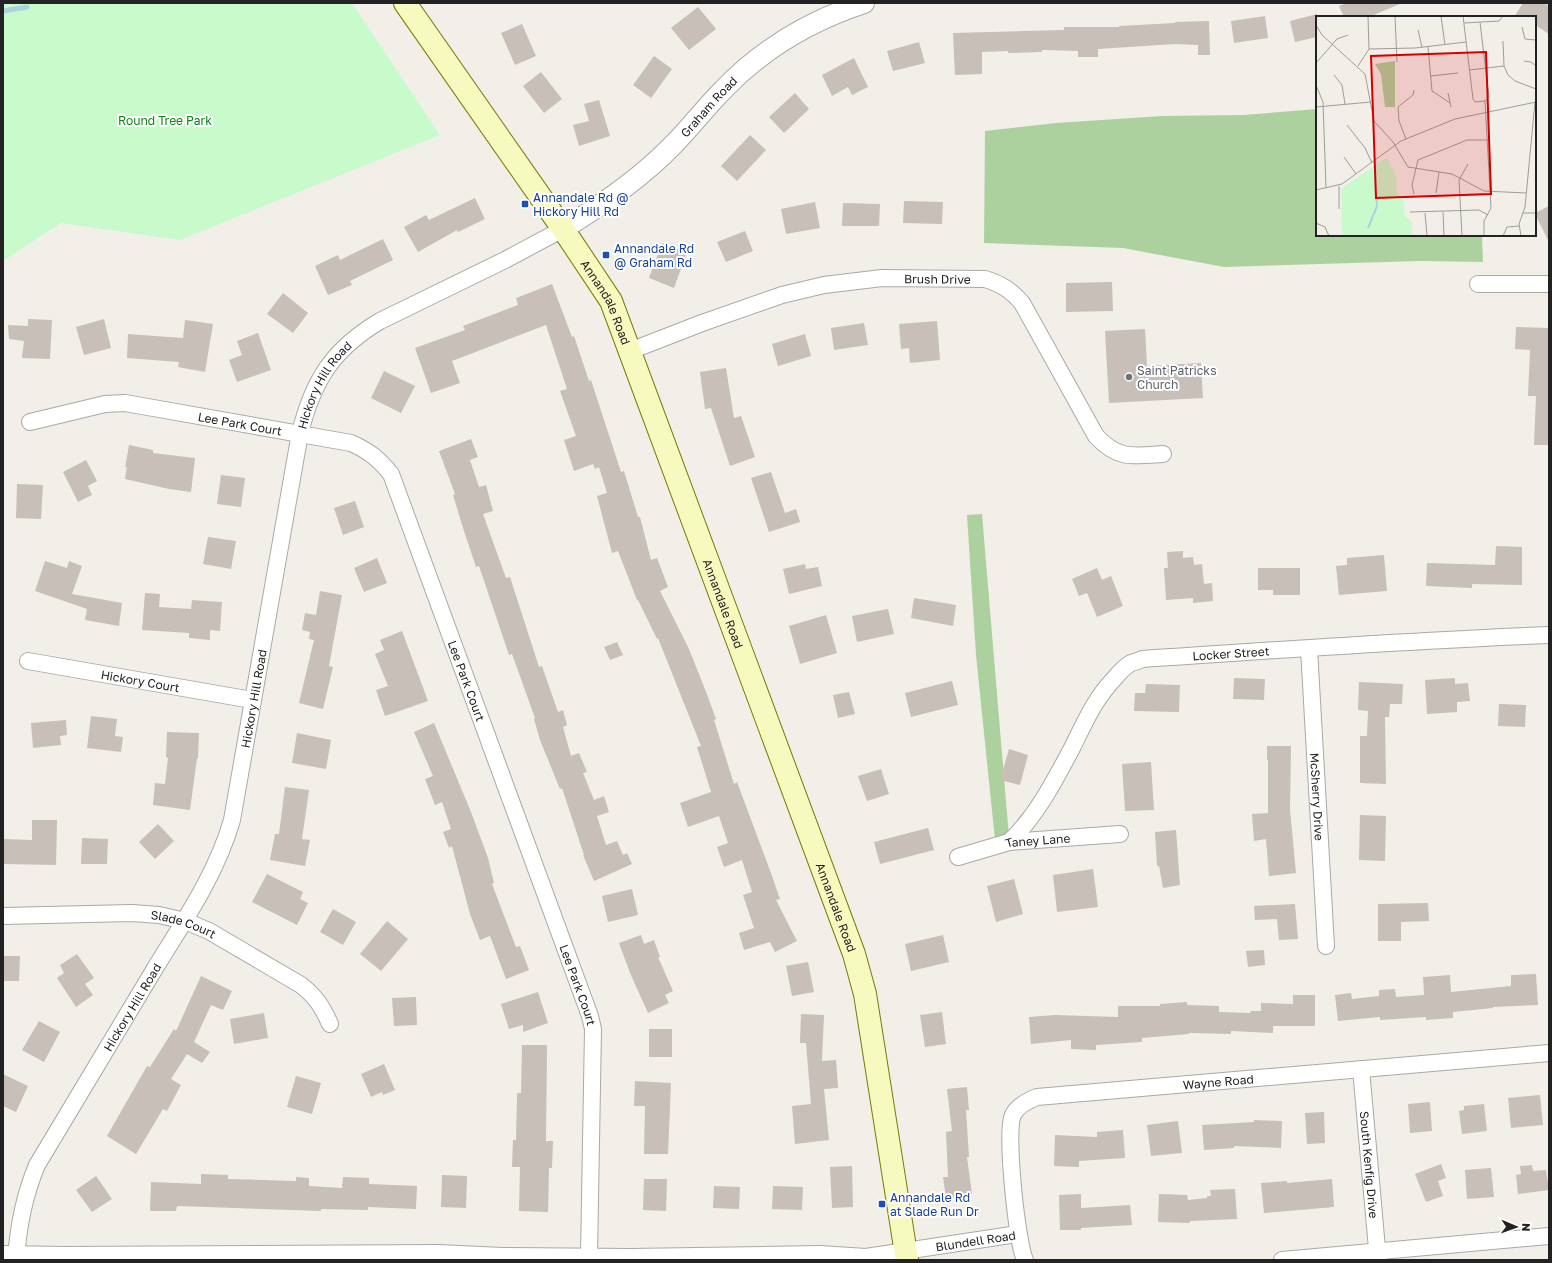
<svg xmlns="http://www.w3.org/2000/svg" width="1552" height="1263" viewBox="0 0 1552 1263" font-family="'Golos Text',sans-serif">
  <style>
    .forest { fill: #add19e }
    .park { fill: #c8facc }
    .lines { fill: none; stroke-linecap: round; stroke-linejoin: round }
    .stream { stroke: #aad3df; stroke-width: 5 }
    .building { fill: #c7bfb8 }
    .minor-casing { stroke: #a9a9a9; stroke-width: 18 }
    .tertiary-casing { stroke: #a9a9a9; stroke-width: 22 }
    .secondary-casing { stroke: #707d05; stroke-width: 24 }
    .minor { stroke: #fff; stroke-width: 16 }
    .tertiary { stroke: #fff; stroke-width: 20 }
    .secondary { stroke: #f7fabf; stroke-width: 22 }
    .transit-dot { fill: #1a4fb4; stroke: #fff; stroke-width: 1.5 }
    .worship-dot { fill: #6b7280; stroke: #fff; stroke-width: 1.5 }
    .labels { text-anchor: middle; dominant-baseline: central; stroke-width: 4; stroke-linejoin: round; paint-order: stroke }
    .street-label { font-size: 12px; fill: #222; stroke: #fff }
    .park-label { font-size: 12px; fill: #0c8416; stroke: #fff }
    .transit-label { font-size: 12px; fill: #164399; stroke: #fff; text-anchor: start }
    .worship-label { font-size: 12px; fill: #5b616d; stroke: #fff; text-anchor: start }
    .inset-river { fill: none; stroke: #aad3df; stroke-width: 2 }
    .inset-road { fill: none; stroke: #9f9d99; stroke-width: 1 }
    .view { fill: #d40000; fill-opacity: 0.15; stroke: #d40000; stroke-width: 2 }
    .inset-edge { fill: none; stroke: #222; stroke-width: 2 }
  </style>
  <rect width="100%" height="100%" fill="#f2efe9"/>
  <g class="forest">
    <polygon points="1317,109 1317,235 1482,235 1483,262 1419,261 1224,267 1123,248 984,243 985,131 1056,123 1162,116 1243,115"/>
    <polygon points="982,514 1009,837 995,840 976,655 967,515"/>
  </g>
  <polygon class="park" points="3,3 352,3 440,135 180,240 61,223 3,261"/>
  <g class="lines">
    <polyline class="stream" points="3,11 27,7"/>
  </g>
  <g class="building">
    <polygon points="1347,3 1402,3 1369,17 1344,17 1339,6"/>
    <polygon points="1523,3 1544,3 1549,6 1549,34 1535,25 1535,17 1514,17"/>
    <polygon points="698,7 716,29 689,50 671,28"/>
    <polygon points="1317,14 1317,37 1295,42 1290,21"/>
    <polygon points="1265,16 1268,38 1234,43 1231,21"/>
    <polygon points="1209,21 1210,55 1198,55 1198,45 1175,44 1098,49 1098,57 1078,57 1078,51 1042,50 1042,52 1008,53 1008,51 982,52 982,74 955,75 953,33 1064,30 1064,27 1119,27 1119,26 1175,23 1175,22"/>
    <polygon points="522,24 536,56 515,65 501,33"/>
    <polygon points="919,42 925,63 893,71 887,51"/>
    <polygon points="654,56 672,69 651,98 633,85"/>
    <polygon points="854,58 868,87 852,95 848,87 832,96 822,75"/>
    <polygon points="541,72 562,99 544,113 523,86"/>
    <polygon points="795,93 809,109 784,133 769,117"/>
    <polygon points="599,100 610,136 579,146 573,125 589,121 584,104"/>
    <polygon points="750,135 766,150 737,181 721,166"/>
    <polygon points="475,198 485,219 458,232 457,230 418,252 404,227 426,215 429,220"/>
    <polygon points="904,201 943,202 942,224 903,223"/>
    <polygon points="815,202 820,228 786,234 781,209"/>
    <polygon points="843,203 880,204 879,226 842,226"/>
    <polygon points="1549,206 1549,242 1535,214 1535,213"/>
    <polygon points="745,231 753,251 726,262 717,242"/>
    <polygon points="383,239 393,260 350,281 352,285 328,295 315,266 338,255 340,260"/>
    <polygon points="662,243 687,252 674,288 649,278"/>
    <polygon points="1112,282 1113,311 1066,312 1066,283"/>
    <polygon points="552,284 572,337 574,336 589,381 591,380 621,472 624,471 638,517 640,517 651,560 657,558 668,587 660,591 689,649 708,697 716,719 714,720 734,784 737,782 771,873 780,899 776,900 797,941 775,952 770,942 744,950 739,933 754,928 743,895 752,892 742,860 724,867 717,847 728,843 719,816 688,827 680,803 711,792 697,747 701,746 658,638 657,639 638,600 637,600 618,551 612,553 597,496 607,493 599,467 595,469 593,464 574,471 564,440 576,436 560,391 567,389 546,325 452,361 460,383 431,393 415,348 465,330 463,326 518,305 516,298"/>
    <polygon points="283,293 308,313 293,333 267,314"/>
    <polygon points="28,319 52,320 50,359 22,358 24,341 9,339 8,325 28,326"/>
    <polygon points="104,319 111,348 84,355 76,327"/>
    <polygon points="185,320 213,324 205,372 178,367 179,362 127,358 128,334 183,338"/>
    <polygon points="937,321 940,360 910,363 909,348 901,349 899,324"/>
    <polygon points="864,323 868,345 834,350 831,328"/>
    <polygon points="1516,327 1549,328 1549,445 1534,445 1536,396 1528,396 1530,350 1515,349"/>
    <polygon points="1145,329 1147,366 1201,363 1203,398 1109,403 1105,331"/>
    <polygon points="258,333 271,370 237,382 229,360 242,355 237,341"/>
    <polygon points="805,334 811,356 778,366 772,344"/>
    <polygon points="726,368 734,418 741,416 755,457 730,466 711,408 705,409 700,372"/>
    <polygon points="384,371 415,386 401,413 371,398"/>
    <polygon points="471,439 478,457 470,460 479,487 486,485 493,511 483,514 506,578 510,577 539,667 542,666 558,712 563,710 567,725 563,727 571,756 579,753 587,772 583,773 594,800 604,796 609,812 597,816 606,845 617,841 623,855 627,853 632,864 594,881 583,855 584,855 562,788 560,789 540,740 534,719 535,718 512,654 509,655 479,566 476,567 463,528 453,495 455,494 439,451"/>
    <polygon points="129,445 153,450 153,453 195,458 191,492 169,489 125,479 127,466 125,468"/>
    <polygon points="86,460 97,481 88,486 92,495 78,502 63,472"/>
    <polygon points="771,472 785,513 796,509 800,522 769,532 751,478"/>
    <polygon points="221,475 245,478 241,507 217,504"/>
    <polygon points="17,484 43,485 41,519 16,518"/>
    <polygon points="355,501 364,527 343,535 334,508"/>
    <polygon points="208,537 236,541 231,569 203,564"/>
    <polygon points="1496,546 1522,547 1522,585 1472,584 1472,588 1426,586 1427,563 1495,565"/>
    <polygon points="1183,551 1183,558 1193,557 1194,565 1202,564 1204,584 1212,583 1213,601 1193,603 1193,598 1166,600 1164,568 1168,568 1167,552"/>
    <polygon points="1384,555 1387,591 1339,595 1336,566 1347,565 1347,558"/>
    <polygon points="377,558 387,583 364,592 354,568"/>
    <polygon points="45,561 67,568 69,561 82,566 72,594 122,603 119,626 85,620 87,609 35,591"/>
    <polygon points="805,564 806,569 818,567 822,586 789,594 783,569"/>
    <polygon points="1097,568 1102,580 1111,576 1123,606 1097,617 1087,593 1079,596 1072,579"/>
    <polygon points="1258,568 1300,568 1300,595 1273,595 1273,590 1258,590"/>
    <polygon points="320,591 342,595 329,666 333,667 323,709 299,703 314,640 309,639 310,632 302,630 305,613 316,615"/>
    <polygon points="145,593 160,594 159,607 191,609 192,600 222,602 220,631 210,630 210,640 189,638 189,633 142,630"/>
    <polygon points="914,598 956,605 953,626 911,618"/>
    <polygon points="888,609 894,634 857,642 852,616"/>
    <polygon points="826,615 837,653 800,664 789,626"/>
    <polygon points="402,631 428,701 385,716 376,690 388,686 375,654 384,650 380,640"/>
    <polygon points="617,642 623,655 610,660 604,647"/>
    <polygon points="1234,678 1265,679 1264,700 1233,699"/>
    <polygon points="1455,678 1455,684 1468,683 1470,701 1457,702 1457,712 1427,714 1425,680"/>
    <polygon points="952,681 958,705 911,717 905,693"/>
    <polygon points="1359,682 1403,684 1402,704 1390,704 1389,717 1385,717 1386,784 1360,783 1360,736 1367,736 1368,711 1358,710"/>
    <polygon points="1146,684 1180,685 1179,712 1134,711 1135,693 1145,693"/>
    <polygon points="849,692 855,714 838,718 833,695"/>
    <polygon points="1499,704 1526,705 1525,727 1498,726"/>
    <polygon points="91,716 117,719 115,736 123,737 121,752 87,748"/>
    <polygon points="66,720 67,735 60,736 61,745 33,748 31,723"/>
    <polygon points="434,723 471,812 488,858 494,883 492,884 516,947 520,946 529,970 506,979 490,936 480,940 470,914 452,846 449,848 443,832 451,829 442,802 435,805 425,779 433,776 414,732"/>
    <polygon points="167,732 199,733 198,759 197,758 190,810 153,805 155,783 165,784 168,758 166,757"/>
    <polygon points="297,733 331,740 326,769 292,763"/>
    <polygon points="1267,746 1291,746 1290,809 1296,873 1269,876 1266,839 1254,841 1252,814 1268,813 1268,760 1267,760"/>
    <polygon points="1009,749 1028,755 1020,785 1000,780"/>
    <polygon points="1151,762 1154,810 1125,811 1122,764"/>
    <polygon points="881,769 889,794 867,801 858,776"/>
    <polygon points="285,787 309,790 302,839 310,840 305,866 270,860 275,834 279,834"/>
    <polygon points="1360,815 1386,816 1385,861 1359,860"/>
    <polygon points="32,820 57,820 56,865 3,864 3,839 32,840"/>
    <polygon points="158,824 174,841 155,859 139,842"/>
    <polygon points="928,828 934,850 880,864 874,842"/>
    <polygon points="1176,830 1180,885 1163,888 1159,866 1157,866 1155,832"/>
    <polygon points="82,838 108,839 107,864 81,864"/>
    <polygon points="1093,869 1098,907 1057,912 1053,875"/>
    <polygon points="267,874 303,892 300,899 308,903 297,925 252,902"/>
    <polygon points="1014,879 1023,914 996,922 987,886"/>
    <polygon points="632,889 638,915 608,922 602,896"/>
    <polygon points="1428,903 1429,921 1401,922 1401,941 1378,941 1378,904"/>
    <polygon points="1295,904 1298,939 1279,940 1277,919 1255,920 1254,906"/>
    <polygon points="333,909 356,922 343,945 320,932"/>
    <polygon points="387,921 408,939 381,971 360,954"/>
    <polygon points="641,935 644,944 654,940 660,957 658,957 673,991 665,995 669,1003 648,1013 630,973 619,943"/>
    <polygon points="943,935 949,962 911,971 905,944"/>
    <polygon points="1264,950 1265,965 1248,967 1246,951"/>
    <polygon points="77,954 94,978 85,984 93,995 76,1007 57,978 64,973 60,965"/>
    <polygon points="3,956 20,956 19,981 3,981"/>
    <polygon points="808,962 814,992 792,996 786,966"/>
    <polygon points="1536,974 1538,1005 1493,1007 1493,1008 1453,1012 1453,1018 1426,1020 1426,1017 1380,1020 1380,1017 1338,1021 1335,995 1351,993 1352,999 1379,996 1379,990 1395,989 1396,997 1424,995 1423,977 1450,975 1451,992 1511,986 1511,975"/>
    <polygon points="201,976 232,991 223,1010 211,1005 194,1042 210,1052 202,1063 187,1054 171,1079 181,1085 167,1111 163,1109 136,1154 107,1136 147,1066 150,1067 174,1029 176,1031"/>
    <polygon points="538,992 548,1023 523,1032 523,1025 509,1029 501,1004"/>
    <polygon points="1293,995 1315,995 1315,1026 1273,1026 1273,1033 1231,1031 1231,1034 1189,1033 1189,1034 1142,1038 1142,1042 1096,1045 1096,1050 1071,1049 1071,1040 1031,1044 1029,1017 1055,1015 1118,1017 1118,1006 1160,1006 1160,1004 1187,1002 1187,1005 1219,1006 1219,1012 1250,1013 1251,1011 1261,1011 1261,1003 1293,1004"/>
    <polygon points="416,997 417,1025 394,1026 392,998"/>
    <polygon points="942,1012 946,1044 925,1047 920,1015"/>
    <polygon points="264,1013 268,1038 234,1044 230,1019"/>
    <polygon points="801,1014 824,1015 822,1061 836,1060 838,1088 824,1089 829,1140 795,1144 792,1106 811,1104 806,1043 800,1043"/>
    <polygon points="39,1021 60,1032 44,1062 22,1050"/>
    <rect x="649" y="1029" width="23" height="28"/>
    <polygon points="522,1045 547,1045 546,1141 553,1141 552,1168 549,1168 548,1212 519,1211 520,1167 512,1167 513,1140 516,1140 517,1093 521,1093"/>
    <polygon points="384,1064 395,1090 383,1095 382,1092 371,1097 361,1074"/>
    <polygon points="3,1074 28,1086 16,1112 3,1106"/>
    <polygon points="296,1076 321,1083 312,1114 287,1107"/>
    <polygon points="635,1081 671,1083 668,1154 644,1154 645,1106 634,1106"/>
    <polygon points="967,1087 969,1110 966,1110 969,1157 967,1157 972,1194 946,1198 943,1177 948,1177 946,1132 952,1131 947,1089"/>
    <polygon points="1540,1095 1543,1125 1511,1128 1508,1098"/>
    <polygon points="1430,1102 1432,1131 1410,1133 1408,1104"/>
    <polygon points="1484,1104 1487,1131 1462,1134 1459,1111 1464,1110 1464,1106"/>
    <polygon points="1324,1112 1325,1143 1307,1144 1305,1113"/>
    <polygon points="1254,1120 1282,1121 1281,1148 1234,1146 1234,1148 1204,1150 1202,1125 1254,1122"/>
    <polygon points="1178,1121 1182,1153 1151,1156 1147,1125"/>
    <polygon points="1123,1130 1125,1158 1079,1161 1079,1167 1054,1166 1055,1135 1097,1137 1097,1132"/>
    <polygon points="1441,1164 1446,1178 1438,1181 1443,1196 1426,1202 1415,1174"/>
    <polygon points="1532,1165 1533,1171 1546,1170 1549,1190 1518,1194 1516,1175 1521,1174 1520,1166"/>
    <polygon points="852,1166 853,1207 832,1208 830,1167"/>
    <polygon points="1491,1168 1494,1197 1467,1199 1465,1170"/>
    <polygon points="201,1174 228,1175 228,1179 296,1181 296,1177 309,1178 309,1186 342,1188 343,1177 369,1178 369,1184 417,1186 416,1209 368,1207 368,1210 321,1209 321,1211 177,1206 176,1211 150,1211 151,1182 201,1184"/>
    <polygon points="442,1175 467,1176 466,1208 441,1207"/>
    <polygon points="96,1176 112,1199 92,1212 76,1190"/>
    <polygon points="644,1179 667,1179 666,1211 643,1210"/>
    <polygon points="1332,1179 1334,1207 1264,1213 1261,1183 1287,1181 1287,1183"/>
    <polygon points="714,1186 740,1187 739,1209 713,1208"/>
    <polygon points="773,1186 803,1187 802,1210 772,1209"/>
    <polygon points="1235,1189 1237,1219 1190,1221 1190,1223 1158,1222 1159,1194 1187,1195 1188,1200 1207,1198 1207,1196 1211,1196 1210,1190"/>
    <polygon points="1081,1194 1081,1208 1130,1205 1132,1225 1081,1228 1081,1230 1060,1230 1059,1195"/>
  </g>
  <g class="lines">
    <defs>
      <g id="minor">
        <polyline points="1478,284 1549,284"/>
        <path id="s1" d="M630,351L702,323L782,295L824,285L882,278L985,279C1001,284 1011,290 1022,303L1096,436C1118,460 1133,456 1163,454"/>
        <path id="s2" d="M30,422L105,404L125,403L351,443C369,451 379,459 391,474L590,1016L593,1029L589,1256"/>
        <path id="s3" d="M1309,649L1326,946"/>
        <path id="s4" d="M28,661L252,700"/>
        <path id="s5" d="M1009,842C1036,817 1055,780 1072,748C1084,724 1094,700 1113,680C1118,674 1124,667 1131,663C1134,662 1139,661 1142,659C1278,650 1413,640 1549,635"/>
        <path id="s6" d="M958,857L1009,842L1120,834"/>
        <path id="s7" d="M3,916L132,913L159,915L185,921L209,931L301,985C316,997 322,1006 330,1024"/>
        <path id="s8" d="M1361,1069L1378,1260"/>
        <path id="s9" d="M3,1254L64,1255L438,1253L503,1256L630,1257L820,1254L866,1257L1018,1234"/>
        <path id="s10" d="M16,1260C18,1227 24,1196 37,1165C76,1100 115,1035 154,970C184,921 216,875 232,820L300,433C313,380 333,349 380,321L505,260L563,229"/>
        <path id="s11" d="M1025,1260C1017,1243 1005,1131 1013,1115C1017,1106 1027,1101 1037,1097L1549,1053"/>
        <polyline points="1282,1260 1549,1236"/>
      </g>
      <g id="tertiary">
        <path id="s12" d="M563,229C602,205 640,179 672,146C690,128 705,108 723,90C763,48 809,21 864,3"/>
      </g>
      <g id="secondary">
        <path id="s13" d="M405,3L563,229L611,301L854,954L865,994L907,1260"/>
      </g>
    </defs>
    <use href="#minor" class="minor-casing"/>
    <use href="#tertiary" class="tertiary-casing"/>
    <use href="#secondary" class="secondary-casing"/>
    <use href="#minor" class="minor"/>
    <use href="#tertiary" class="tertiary"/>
    <use href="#secondary" class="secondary"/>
  </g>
  <g class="transit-dot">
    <rect x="521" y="200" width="8" height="8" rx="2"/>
    <rect x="602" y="251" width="8" height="8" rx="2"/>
    <rect x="878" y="1200" width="8" height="8" rx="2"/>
  </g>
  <circle class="worship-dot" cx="1129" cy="377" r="4"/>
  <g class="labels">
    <g class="street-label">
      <text stroke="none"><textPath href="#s12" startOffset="191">Graham Road</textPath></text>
      <text stroke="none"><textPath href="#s1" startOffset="319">Brush Drive</textPath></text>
      <text stroke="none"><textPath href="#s13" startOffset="361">Annandale Road</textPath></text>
      <text stroke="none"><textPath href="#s10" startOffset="942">Hickory Hill Road</textPath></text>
      <text stroke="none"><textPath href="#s2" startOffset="214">Lee Park Court</textPath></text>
      <text stroke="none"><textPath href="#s13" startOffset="685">Annandale Road</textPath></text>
      <text stroke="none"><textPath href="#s5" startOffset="319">Locker Street</textPath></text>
      <text stroke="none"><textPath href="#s2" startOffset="598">Lee Park Court</textPath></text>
      <text stroke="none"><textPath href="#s4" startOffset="114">Hickory Court</textPath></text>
      <text stroke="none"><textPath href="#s10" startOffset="618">Hickory Hill Road</textPath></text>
      <text stroke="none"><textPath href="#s3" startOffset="148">McSherry Drive</textPath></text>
      <text stroke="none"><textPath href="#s6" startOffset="82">Taney Lane</textPath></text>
      <text stroke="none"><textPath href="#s13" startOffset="1009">Annandale Road</textPath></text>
      <text stroke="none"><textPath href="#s7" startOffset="182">Slade Court</textPath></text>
      <text stroke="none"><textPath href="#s2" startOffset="922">Lee Park Court</textPath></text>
      <text stroke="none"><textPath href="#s10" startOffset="282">Hickory Hill Road</textPath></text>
      <text stroke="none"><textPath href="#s11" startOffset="359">Wayne Road</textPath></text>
      <text stroke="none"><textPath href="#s8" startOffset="96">South Kenfig Drive</textPath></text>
      <text stroke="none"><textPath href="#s9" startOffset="974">Blundell Road</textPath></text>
    </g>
    <g class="park-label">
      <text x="165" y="120">Round Tree Park</text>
    </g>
    <g class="transit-label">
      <text x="533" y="197">Annandale Rd @<tspan x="533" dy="14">Hickory Hill Rd</tspan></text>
      <text x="614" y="248">Annandale Rd<tspan x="614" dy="14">@ Graham Rd</tspan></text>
      <text x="890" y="1197">Annandale Rd<tspan x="890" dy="14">at Slade Run Dr</tspan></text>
    </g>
    <g class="worship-label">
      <text x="1137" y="370">Saint Patricks<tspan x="1137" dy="14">Church</tspan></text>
    </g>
  </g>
  <g transform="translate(1316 16)">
    <rect width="220" height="220" fill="#f2efe9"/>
    <path d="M79,45V91H69L65,58L59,48Z" fill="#add19e"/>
    <path d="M71,141L81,164L80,175L88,186L89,200L96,206V220H26L25,173Z" fill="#c8facc"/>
    <path class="inset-river" d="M52,212L61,190L60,179"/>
    <path class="inset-road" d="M79,0L81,46M125,0L129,29M147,0L157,83L159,86L169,85M164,6L173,81L169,85M148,7L183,5L187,0M0,9L6,19L49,58L58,105L77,126L92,151L136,158L168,175L210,177M206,11L209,23L220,24M102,14L106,31M187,25L188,50L192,59L199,65L220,73M112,31L116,75L134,87M53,33L99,32L150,26M208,45L215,46L220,50M0,47L21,23L32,19M42,50L53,33L52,0M153,54L188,50M18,59L26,69L29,88M115,60L142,57M0,69L7,86L10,172M132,77L135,91M0,91L55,86M31,109L49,132L56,147M90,123L83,105L82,91L97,79L98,74M28,141L40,158M23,170V193M0,174L26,168L85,125L139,103L220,86M120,177L123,156M98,178L96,169L102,144L151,124H173M94,196L163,194L172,199M127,196L128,220M109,197L111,220M207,197H220M0,207L9,211L13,220M146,220L143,164L152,148M168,220V205L175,192L169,85M187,220L191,211L203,210M205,220L203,208L209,191L219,86"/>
    <path class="view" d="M170,36L175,178L60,182L55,40Z"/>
    <rect width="220" height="220" class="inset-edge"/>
  </g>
  <rect width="1552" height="1263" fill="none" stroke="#222222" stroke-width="8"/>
  <g transform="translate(1516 1227) rotate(92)" stroke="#ffffff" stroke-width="3" paint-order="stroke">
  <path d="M0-3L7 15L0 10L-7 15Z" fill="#222222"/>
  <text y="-6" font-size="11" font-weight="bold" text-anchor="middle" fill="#222222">N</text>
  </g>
</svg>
